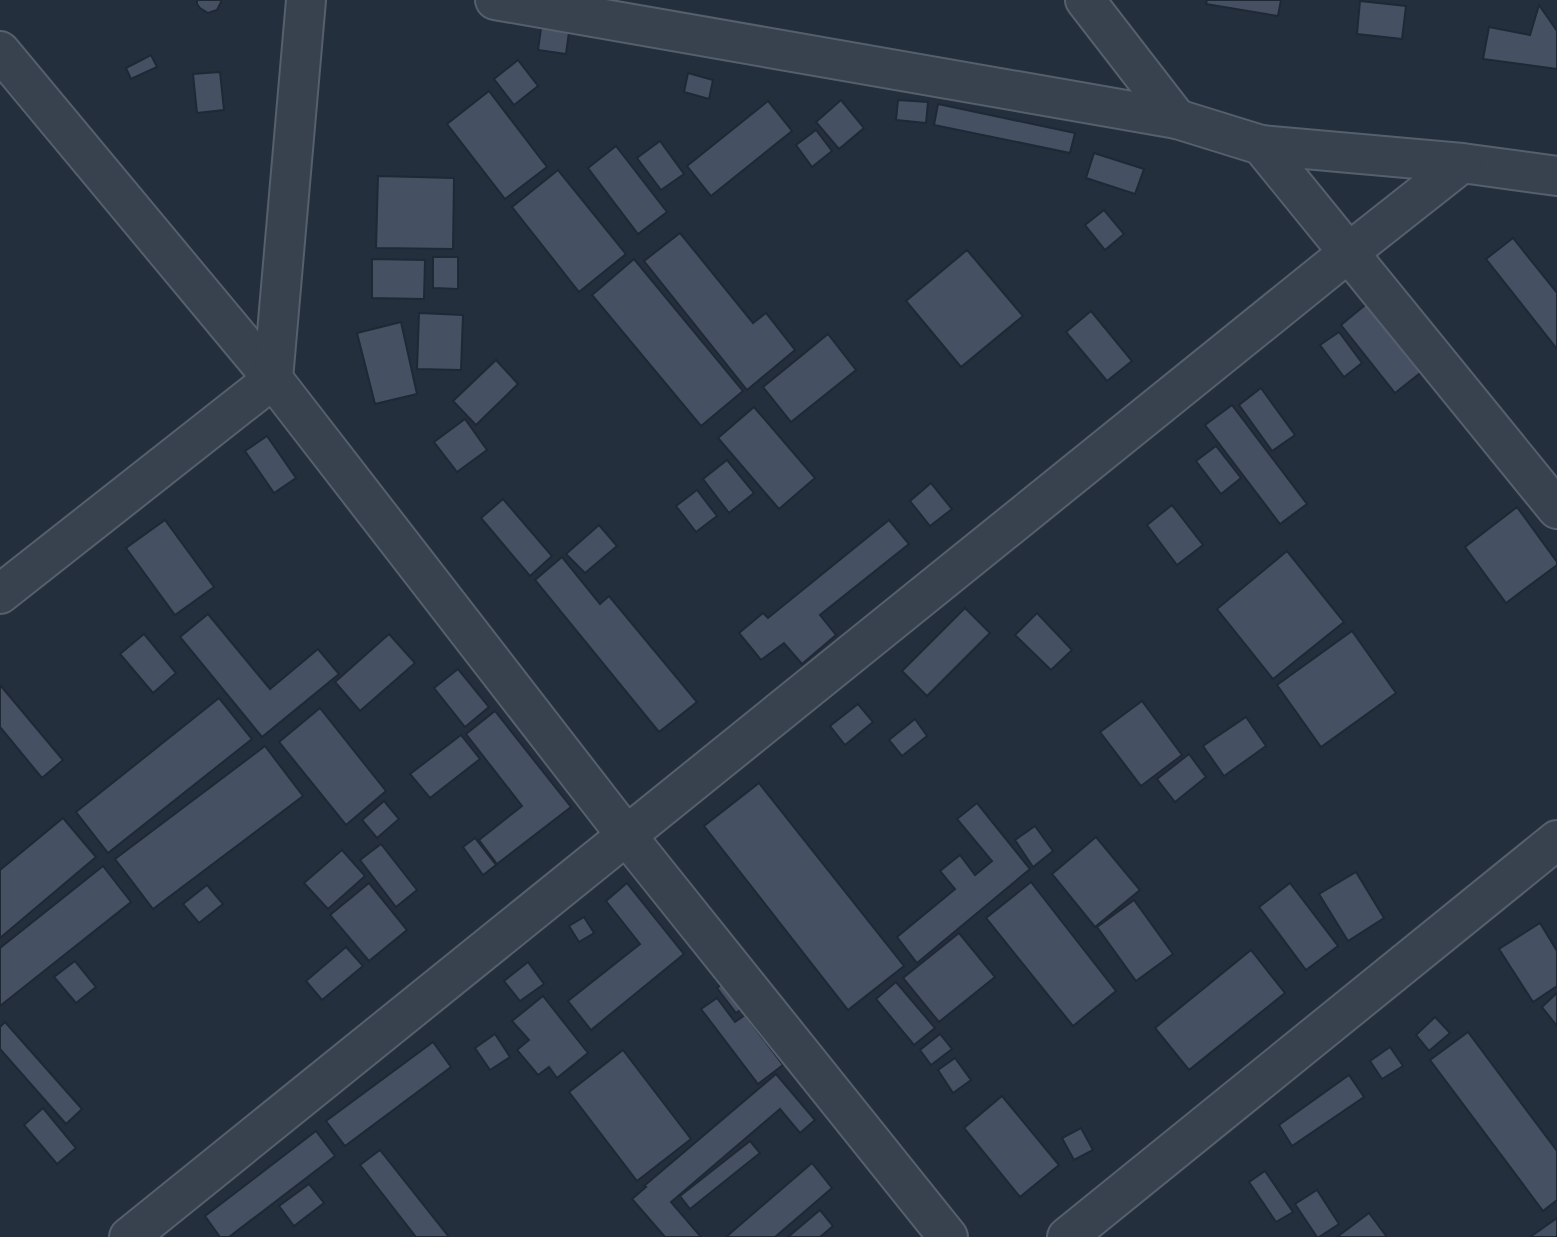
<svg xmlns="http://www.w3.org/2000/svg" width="1557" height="1237" viewBox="0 0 1557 1237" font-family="'Nunito Sans',sans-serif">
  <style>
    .building { fill: #455162; stroke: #1f2835; stroke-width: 2 }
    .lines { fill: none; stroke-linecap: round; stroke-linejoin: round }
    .minor-casing { stroke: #565f6c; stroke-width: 42 }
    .minor { stroke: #38414e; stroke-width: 38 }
  </style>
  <rect width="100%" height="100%" fill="#242f3e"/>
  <g class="building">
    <polygon points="197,0 221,0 221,2 217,10 208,13 200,8 197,4"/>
    <polygon points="1207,0 1281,0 1278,16 1206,4"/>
    <polygon points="1360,1 1406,6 1402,39 1357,34"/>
    <polygon points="1539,5 1557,31 1557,69 1483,59 1489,27 1530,35"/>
    <polygon points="541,28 569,32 566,54 538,50"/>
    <polygon points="151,55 157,67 131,79 126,68"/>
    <polygon points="518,60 538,86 514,105 494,79"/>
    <polygon points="220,72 224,110 197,113 193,74"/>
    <polygon points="688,73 713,80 709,99 684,92"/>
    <polygon points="489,91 547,167 505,199 447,124"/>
    <polygon points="841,100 864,128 839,149 816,122"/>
    <polygon points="898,100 928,102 926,123 896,120"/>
    <polygon points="768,101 792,131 711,196 687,166"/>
    <polygon points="938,104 1075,133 1070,153 934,125"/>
    <polygon points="816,130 832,151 812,167 796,145"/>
    <polygon points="660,141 684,174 661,190 637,158"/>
    <polygon points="616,146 667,212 638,234 588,168"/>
    <polygon points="1094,153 1144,169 1135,194 1086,178"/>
    <polygon points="558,170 626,254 579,292 512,207"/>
    <polygon points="378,176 454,178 453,249 376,248"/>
    <polygon points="1104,210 1124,234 1105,250 1085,225"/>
    <polygon points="680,233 753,323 766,313 795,350 747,390 644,261"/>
    <polygon points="1513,238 1557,293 1557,349 1486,259"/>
    <polygon points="967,250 1023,316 961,367 906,301"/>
    <polygon points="433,257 458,257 458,289 433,288"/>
    <polygon points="372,259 425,260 424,299 372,298"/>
    <polygon points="634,259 743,391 701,426 592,295"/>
    <polygon points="1370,301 1424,370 1395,393 1341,325"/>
    <polygon points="1091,311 1132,361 1107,381 1066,332"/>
    <polygon points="419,313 463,315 461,370 417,369"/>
    <polygon points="401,322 417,394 375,404 357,333"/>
    <polygon points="1339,332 1362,363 1344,377 1320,345"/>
    <polygon points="828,334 856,370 791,422 763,387"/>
    <polygon points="496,360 518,384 476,425 453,401"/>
    <polygon points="1261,388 1295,435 1272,451 1239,405"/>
    <polygon points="1232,405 1307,504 1280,524 1205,425"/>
    <polygon points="754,407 815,478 779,509 718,438"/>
    <polygon points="465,419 487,450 457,472 434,442"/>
    <polygon points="267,436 296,478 274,493 245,451"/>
    <polygon points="1216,446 1241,478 1221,494 1196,461"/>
    <polygon points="727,460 754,493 729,513 703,479"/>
    <polygon points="931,483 952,509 930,526 910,501"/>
    <polygon points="697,490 717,516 696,532 676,506"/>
    <polygon points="503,499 552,556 530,576 481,518"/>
    <polygon points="1172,505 1203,545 1177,565 1147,525"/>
    <polygon points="1517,507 1557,562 1557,565 1506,603 1465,547"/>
    <polygon points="165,520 214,587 175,615 126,548"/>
    <polygon points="889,520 909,544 820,615 836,635 802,664 784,643 761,660 739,633 763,613 768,618"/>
    <polygon points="599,525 617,546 585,573 566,554"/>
    <polygon points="1287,551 1344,622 1273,679 1217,609"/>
    <polygon points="562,557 600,604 609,596 697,702 659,732 535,580"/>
    <polygon points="965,608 990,633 927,696 902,671"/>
    <polygon points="1037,613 1072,650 1051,670 1015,635"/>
    <polygon points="208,614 270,689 318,649 339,674 262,737 180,637"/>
    <polygon points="1352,631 1396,693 1321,747 1277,685"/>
    <polygon points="144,634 176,673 153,693 120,654"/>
    <polygon points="389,634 415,663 360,711 335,682"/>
    <polygon points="458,669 489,707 465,727 434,688"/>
    <polygon points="0,685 63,760 42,778 0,727"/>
    <polygon points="219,698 252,739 108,853 76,812"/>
    <polygon points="1142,701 1182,755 1141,786 1100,732"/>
    <polygon points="858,704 873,722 845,745 830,726"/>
    <polygon points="320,708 386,791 346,825 279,742"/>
    <polygon points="495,711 571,807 497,864 479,840 522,806 466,734"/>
    <polygon points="1246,717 1266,746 1224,776 1203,746"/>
    <polygon points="915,719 927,736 902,756 889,740"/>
    <polygon points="461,735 480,759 430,798 410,774"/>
    <polygon points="265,746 303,796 153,909 115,859"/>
    <polygon points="1189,754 1206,777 1175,802 1157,779"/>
    <polygon points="759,783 904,966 848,1010 704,826"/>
    <polygon points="384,801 399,819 377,838 362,820"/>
    <polygon points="977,803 1030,869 917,963 897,937 955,889 940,871 960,855 975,875 992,861 957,819"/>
    <polygon points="63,818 96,857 0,938 0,870"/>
    <polygon points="1035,826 1053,851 1033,867 1015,840"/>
    <polygon points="1096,837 1140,890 1095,927 1052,874"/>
    <polygon points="475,838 496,865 483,875 463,847"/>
    <polygon points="381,844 417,890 396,907 360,860"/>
    <polygon points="342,850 365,876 328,909 304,883"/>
    <polygon points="103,866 131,902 0,1006 0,948"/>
    <polygon points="1356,872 1384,918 1348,941 1319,894"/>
    <polygon points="1031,882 1116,991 1073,1026 986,918"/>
    <polygon points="369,883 407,930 369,961 330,915"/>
    <polygon points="627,883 684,954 591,1030 568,1001 640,944 606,901"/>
    <polygon points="1290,883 1338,946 1306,970 1259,907"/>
    <polygon points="207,885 223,904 199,923 183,904"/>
    <polygon points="1134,900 1173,954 1136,981 1097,927"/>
    <polygon points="584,917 594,933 579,942 569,926"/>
    <polygon points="1540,923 1557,951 1557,986 1533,1002 1499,949"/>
    <polygon points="959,933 995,977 939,1022 903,978"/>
    <polygon points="346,947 363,966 322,1000 306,981"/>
    <polygon points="1251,950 1285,993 1189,1070 1155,1028"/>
    <polygon points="75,961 96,987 76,1003 54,977"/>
    <polygon points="528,962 544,984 520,1001 504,981"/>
    <polygon points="734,975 753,1000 736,1013 717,988"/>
    <polygon points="896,982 935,1028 914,1045 876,999"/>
    <polygon points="1557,993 1557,1026 1542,1007"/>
    <polygon points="543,996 588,1053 557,1078 549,1067 538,1075 517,1050 529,1040 512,1021"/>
    <polygon points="717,998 735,1022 745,1015 783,1065 758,1084 701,1009"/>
    <polygon points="1435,1017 1450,1033 1429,1051 1416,1035"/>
    <polygon points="5,1022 82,1109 66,1124 0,1049 0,1027"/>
    <polygon points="1468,1032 1557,1151 1557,1200 1543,1211 1430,1060"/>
    <polygon points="495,1034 510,1057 490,1070 475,1048"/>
    <polygon points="940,1034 952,1049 931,1065 920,1050"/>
    <polygon points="433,1042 451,1067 345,1146 326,1121"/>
    <polygon points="1390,1047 1403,1066 1382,1079 1370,1061"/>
    <polygon points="623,1050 691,1139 637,1181 569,1092"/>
    <polygon points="955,1058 971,1080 953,1093 938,1070"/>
    <polygon points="776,1074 815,1120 800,1133 780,1109 671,1202 701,1237 665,1237 632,1199 646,1187 644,1186"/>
    <polygon points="1349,1075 1364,1097 1292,1146 1279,1125"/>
    <polygon points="1002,1096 1059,1165 1020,1197 964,1128"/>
    <polygon points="43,1108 76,1148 57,1164 24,1125"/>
    <polygon points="1081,1128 1093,1150 1074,1160 1062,1138"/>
    <polygon points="316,1131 335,1156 229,1237 220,1237 205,1216"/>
    <polygon points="750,1141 760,1153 690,1209 680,1196"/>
    <polygon points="380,1150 449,1237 416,1237 360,1165"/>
    <polygon points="812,1163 832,1188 775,1237 726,1237"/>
    <polygon points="1265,1171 1293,1212 1276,1222 1249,1182"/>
    <polygon points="309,1184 324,1203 294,1226 279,1206"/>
    <polygon points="1317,1190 1339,1224 1319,1237 1317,1237 1295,1204"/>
    <polygon points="820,1210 833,1226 820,1237 788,1237"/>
    <polygon points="1369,1213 1387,1237 1337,1237"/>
    <polygon points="1557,1218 1557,1237 1530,1237"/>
  </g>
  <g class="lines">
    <defs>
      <g id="minor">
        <polyline points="495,0 1177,119 1261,145 1462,163 1557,176"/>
        <polyline points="1085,0 1177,119"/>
        <polyline points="0,51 273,379 626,835 948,1237"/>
        <polyline points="1261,145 1557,509"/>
        <polyline points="0,594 273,379 306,0"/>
        <polyline points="129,1237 1348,253 1462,163"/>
        <polyline points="1067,1237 1557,840"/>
      </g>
    </defs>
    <use href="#minor" class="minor-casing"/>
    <use href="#minor" class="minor"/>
  </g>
</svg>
